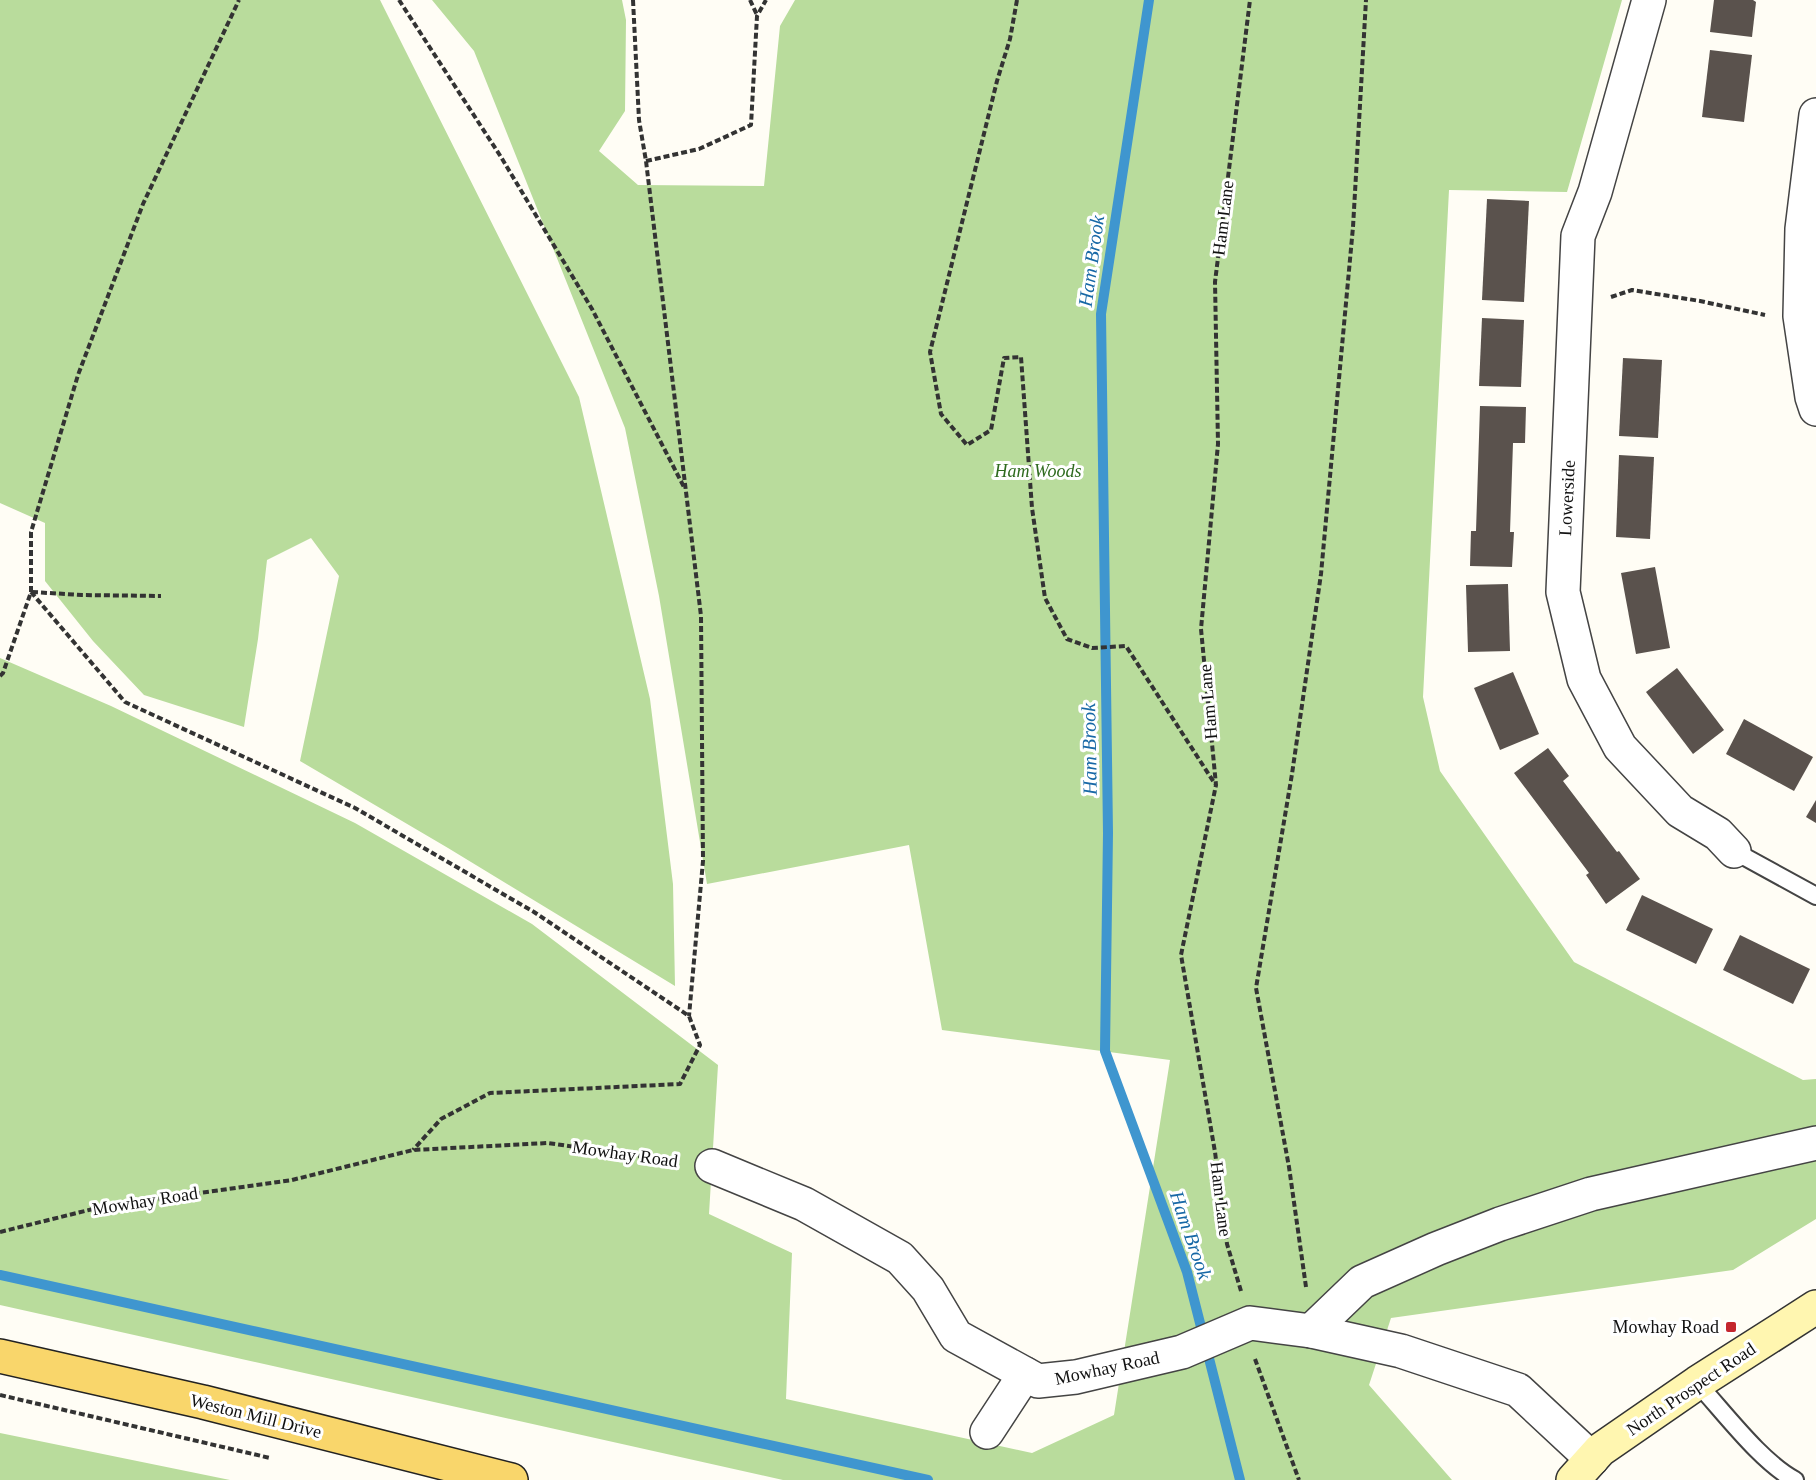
<svg xmlns="http://www.w3.org/2000/svg" width="1816" height="1480" viewBox="0 0 1816 1480" font-family="'Times New Roman',serif">
  <style>
    .forest { fill: #b9dc9c }
    .lines { fill: none; stroke-linecap: round; stroke-linejoin: round }
    .stream { stroke: #3f96cf; stroke-width: 10 }
    .building { fill: #5a524d }
    .lane-casing { stroke: #444; stroke-width: 20 }
    .street-casing { stroke: #444; stroke-width: 36 }
    .secondary-casing { stroke: #333; stroke-width: 36 }
    .primary-casing { stroke: #222; stroke-width: 36 }
    .path { stroke: #333; stroke-width: 4; stroke-dasharray: 6 3; stroke-linecap: butt }
    .lane { stroke: #fff; stroke-width: 16 }
    .street { stroke: #fff; stroke-width: 33 }
    .secondary { stroke: #fff6b0; stroke-width: 33 }
    .primary { stroke: #f9d66b; stroke-width: 33 }
    .poi-dot { fill: #c4262e; stroke: #fff; stroke-width: 2 }
    .labels { text-anchor: middle; dominant-baseline: central; stroke-width: 6; stroke-linejoin: round; paint-order: stroke }
    .street-label { font-size: 18px; fill: #111; stroke: #fff }
    .park-label { font-size: 18px; font-style: italic; fill: #2f6b1f; stroke: #fff }
    .poi-label { font-size: 18px; fill: #111; stroke: #fff; text-anchor: end }
    .water-label { font-size: 20px; font-style: italic; fill: #1768a6; stroke: #fff }
  </style>
  <rect width="100%" height="100%" fill="#fffdf5"/>
  <g class="forest">
    <polygon points="0,0 380,0 579,397 650,699 673,884 675,986 448,848 300,761 339,576 311,538 267,560 258,639 244,727 144,695 93,641 45,581 45,523 0,503"/>
    <polygon points="432,0 622,0 626,20 625,111 599,151 638,185 764,186 780,26 795,0 1622,0 1567,192 1449,190 1423,697 1440,771 1574,962 1803,1080 1816,1079 1816,1219 1733,1270 1391,1318 1369,1385 1452,1480 783,1480 0,1305 0,658 111,706 355,823 532,924 718,1065 709,1214 792,1253 786,1399 1032,1453 1114,1415 1170,1060 942,1030 909,845 707,884 659,596 625,428 474,51"/>
    <polygon points="0,1433 230,1480 0,1480"/>
  </g>
  <g class="lines">
    <g class="stream">
      <polyline points="1149,0 1101,314 1108,833 1105,1051 1187,1272 1240,1480"/>
      <polyline points="0,1275 928,1480"/>
    </g>
  </g>
  <g class="building">
    <polygon points="1714,0 1753,0 1756,2 1752,37 1710,32"/>
    <polygon points="1710,50 1752,55 1744,122 1702,117"/>
    <polygon points="1487,199 1529,201 1524,302 1482,300"/>
    <polygon points="1482,318 1524,320 1521,387 1479,386"/>
    <polygon points="1623,358 1662,360 1658,438 1619,436"/>
    <polygon points="1480,406 1526,407 1525,443 1513,443 1510,532 1514,532 1512,567 1470,566 1471,531 1476,531"/>
    <polygon points="1619,455 1654,457 1650,539 1616,537"/>
    <polygon points="1655,567 1670,648 1636,654 1621,573"/>
    <polygon points="1508,584 1510,651 1468,652 1466,585"/>
    <polygon points="1677,668 1724,730 1693,754 1646,692"/>
    <polygon points="1513,672 1539,734 1500,750 1474,688"/>
    <polygon points="1744,719 1813,757 1794,791 1726,754"/>
    <polygon points="1548,748 1569,776 1563,781 1617,852 1619,851 1640,879 1606,904 1586,875 1589,873 1514,773"/>
    <polygon points="1816,800 1816,823 1806,817"/>
    <polygon points="1642,895 1713,929 1696,964 1626,930"/>
    <polygon points="1740,935 1810,969 1793,1004 1723,970"/>
  </g>
  <g class="lines">
    <defs>
      <g id="lane">
        <polyline points="1734,851 1816,896"/>
        <path d="M1697,1383C1724,1412 1761,1462 1795,1480"/>
      </g>
      <g id="street">
        <polyline points="1649,0 1595,192 1578,236 1563,592 1584,679 1620,747 1680,811 1718,834 1734,851"/>
        <polyline points="1816,115 1802,229 1800,316 1812,397 1816,409"/>
        <polyline points="712,1166 804,1204 900,1258 928,1289 956,1336 1038,1381 1076,1377 1182,1352 1250,1323 1311,1331 1401,1351 1518,1390 1592,1459"/>
        <polyline points="1311,1331 1362,1282 1436,1249 1500,1224 1591,1194 1816,1143"/>
        <polyline points="987,1432 1025,1374"/>
      </g>
      <polyline id="secondary" points="1573,1480 1600,1450 1697,1383 1816,1307"/>
      <polyline id="primary" points="0,1356 203,1402 511,1480"/>
    </defs>
    <use href="#lane" class="lane-casing"/>
    <use href="#street" class="street-casing"/>
    <use href="#secondary" class="secondary-casing"/>
    <use href="#primary" class="primary-casing"/>
    <g class="path">
      <polyline points="399,0 501,157 592,309 685,489"/>
      <polyline points="633,0 639,120 646,161 701,616 703,861 689,1016"/>
      <polyline points="750,0 757,15"/>
      <polyline points="1017,0 1010,39 997,81 930,352 941,414 967,445 991,430 1004,358 1021,357 1032,508 1045,598 1067,639 1092,648 1126,646 1215,784"/>
      <polyline points="646,161 699,149 751,125 757,16 766,0"/>
      <polyline points="1611,297 1632,290 1700,301 1765,315"/>
      <polyline points="31,592 125,702 355,808 534,912 689,1016 700,1045 680,1084 490,1093 441,1119 413,1150"/>
      <polyline points="32,592 82,595 161,596"/>
      <polyline points="0,676 3,673 31,592 31,532 78,375 143,204 239,0"/>
      <polyline points="0,1232 101,1207 292,1180 413,1150 548,1143 679,1162"/>
      <polyline points="1306,1287 1289,1167 1256,988 1292,774 1321,574 1353,227 1366,0"/>
      <polyline points="1241,1291 1227,1244 1215,1152 1181,955 1216,785 1201,629 1218,444 1215,282 1250,0"/>
      <polyline points="1255,1359 1299,1480"/>
      <polyline points="0,1395 270,1458"/>
    </g>
    <use href="#lane" class="lane"/>
    <use href="#street" class="street"/>
    <use href="#secondary" class="secondary"/>
    <use href="#primary" class="primary"/>
  </g>
  <rect class="poi-dot" x="1725" y="1321" width="12" height="12" rx="3"/>
  <g class="labels">
    <g class="street-label">
      <text transform="translate(1223 218) rotate(-83)">Ham Lane</text>
      <text transform="translate(1567 498) rotate(-87)">Lowerside</text>
      <text transform="translate(1208 702) rotate(-95)">Ham Lane</text>
      <text transform="translate(625 1154) rotate(8)">Mowhay Road</text>
      <text transform="translate(1221 1199) rotate(83)">Ham Lane</text>
      <text transform="translate(145 1201) rotate(-9)">Mowhay Road</text>
      <text transform="translate(1107 1368) rotate(-12)">Mowhay Road</text>
      <text transform="translate(1691 1389) rotate(-34)">North Prospect Road</text>
      <text transform="translate(256 1416) rotate(14)">Weston Mill Drive</text>
    </g>
    <g class="park-label">
      <text x="1038" y="471">Ham Woods</text>
    </g>
    <g class="poi-label">
      <text x="1719" y="1327">Mowhay Road</text>
    </g>
    <g class="water-label">
      <text transform="translate(1091 261) rotate(-82)">Ham Brook</text>
      <text transform="translate(1089 749) rotate(-91)">Ham Brook</text>
      <text transform="translate(1191 1235) rotate(71)">Ham Brook</text>
    </g>
  </g>
</svg>
